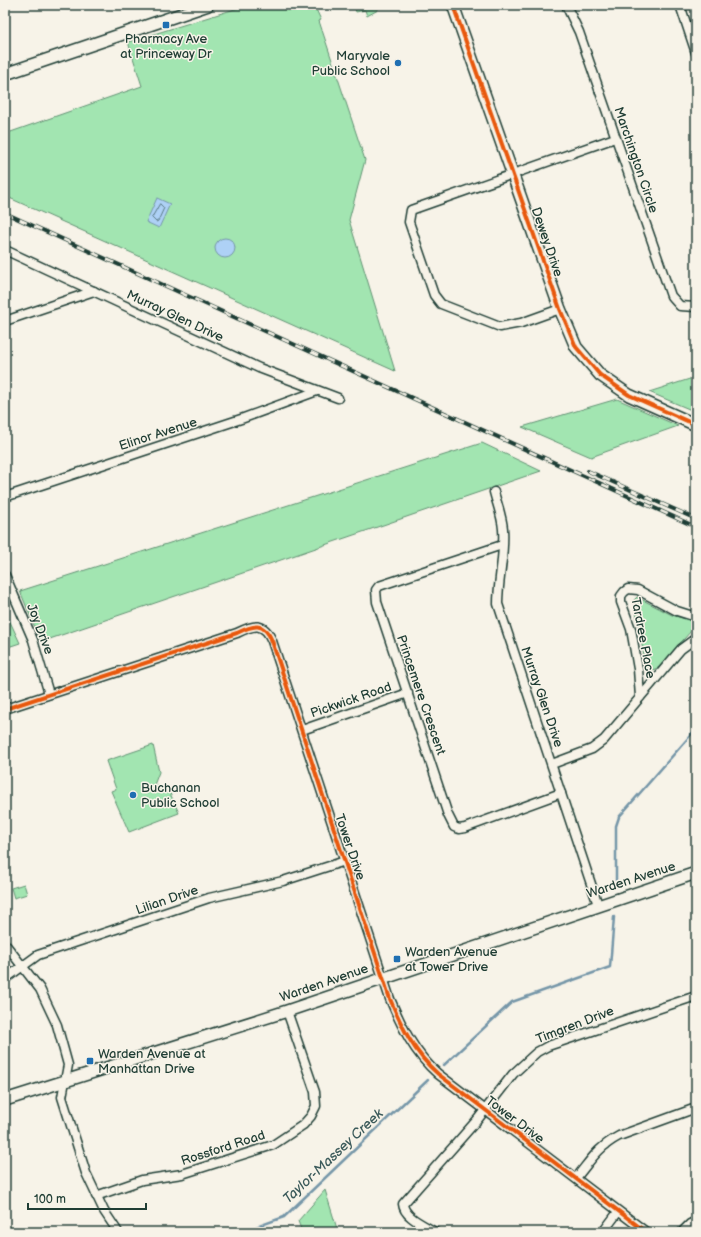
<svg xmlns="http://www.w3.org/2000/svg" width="701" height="1237" viewBox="0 0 701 1237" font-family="'Balsamiq Sans',sans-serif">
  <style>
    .green { fill: #a2e5b1; stroke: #609172 }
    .water { fill: #aed1f6; stroke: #7596a8 }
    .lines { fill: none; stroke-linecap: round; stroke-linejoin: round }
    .shore { stroke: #587882; stroke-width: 1 }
    .stream { stroke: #7596a8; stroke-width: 2.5 }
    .street-casing { stroke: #1f3d34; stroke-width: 11 }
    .secondary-casing { stroke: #1f3d34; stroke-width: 14 }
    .street { stroke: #f7f3e8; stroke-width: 8 }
    .secondary { stroke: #f7f3e8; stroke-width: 11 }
    .rail-casing { stroke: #1f3d34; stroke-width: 4 }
    .rail { stroke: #f7f3e8; stroke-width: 2.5; stroke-dasharray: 8; stroke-linecap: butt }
    .cycleway-casing { stroke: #f7f3e8; stroke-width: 6 }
    .cycleway { stroke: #e8590c; stroke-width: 4 }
    .poi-dot { fill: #1f6fb2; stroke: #f7f3e8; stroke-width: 1.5 }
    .labels { text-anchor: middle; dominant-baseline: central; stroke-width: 3; stroke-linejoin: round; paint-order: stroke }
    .poi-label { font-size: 13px; fill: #1f3d34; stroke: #f7f3e8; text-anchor: start }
    .street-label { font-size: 13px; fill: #1f3d34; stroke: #f7f3e8 }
    .water-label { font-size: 14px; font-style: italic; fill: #3c5b5b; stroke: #f7f3e8 }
  </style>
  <rect width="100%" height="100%" fill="#f7f3e8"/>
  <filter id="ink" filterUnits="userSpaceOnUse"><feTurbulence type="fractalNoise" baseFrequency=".025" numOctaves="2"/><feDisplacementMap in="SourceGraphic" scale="8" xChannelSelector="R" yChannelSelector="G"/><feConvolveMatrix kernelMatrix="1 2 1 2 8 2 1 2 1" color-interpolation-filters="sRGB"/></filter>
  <g filter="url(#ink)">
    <g class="green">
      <polygon points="248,5 314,5 321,20 319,21 365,160 349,220 395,371 5,196 5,134 142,86 128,42"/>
      <polygon points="354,5 377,5 378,10 367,16 365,10 356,12"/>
      <polygon points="696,377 696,412 649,392"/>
      <polygon points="617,399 678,426 591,457 522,427"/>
      <polygon points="482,443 541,471 41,642 20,591"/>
      <polygon points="637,597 672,615 689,620 693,624 692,630 658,668 649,671 646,668 634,600"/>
      <polygon points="5,611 20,643 5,648"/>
      <polygon points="153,745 159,772 154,785 168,789 179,813 129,832 111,791 116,789 106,761"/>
      <polygon points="24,884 27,894 14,898 11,888"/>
      <polygon points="325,1190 338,1232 302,1232 298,1221"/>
    </g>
    <g class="water">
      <polygon points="157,198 170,204 159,228 146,222"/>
      <circle cx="225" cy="248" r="10"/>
    </g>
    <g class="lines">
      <polygon class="shore" points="160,204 164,208 158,221 156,222 152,218"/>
      <g class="stream">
        <polyline points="616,880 616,826 619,817 696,729"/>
        <polyline points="444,1065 512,1002 610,967 614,917"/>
        <polyline points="242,1232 284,1217 428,1080"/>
      </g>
      <defs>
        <g id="street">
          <polyline points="566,5 579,32 671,296 680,306 696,307"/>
          <polyline points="680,5 696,53"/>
          <polyline points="5,250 259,368 338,398"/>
          <polyline points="560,309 521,323 500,327 441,304 434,295 409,222 411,210 615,138"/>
          <polyline points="5,321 94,291"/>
          <path d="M494,492C497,504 502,516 503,529C505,554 498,579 498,604L598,905"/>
          <polyline points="5,497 241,419 317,391"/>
          <polyline points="502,545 379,586 376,590 377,602 448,815 454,827 459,829 465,828 561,793"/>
          <polyline points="5,575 33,640 49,694"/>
          <polyline points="640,697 638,669 631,629 621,602 621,596 624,592 628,589 638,590 677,611 696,617"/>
          <path d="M5,709L237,633C253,625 264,621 272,641L390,999C402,1027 414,1053 438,1074L646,1232"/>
          <polyline points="302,730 408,693"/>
          <polyline points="552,764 592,749 604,740 681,649 696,638"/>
          <polyline points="5,944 40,989 57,1025 68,1065 62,1097 86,1173 104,1211 118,1232"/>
          <polyline points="5,979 38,955 209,898 283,881 345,861"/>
          <path d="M576,1178C591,1160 597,1148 619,1136L696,1108"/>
          <polyline points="96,1196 142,1180 182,1174 273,1145 303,1125 311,1116 316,1106 315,1092 287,1011"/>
          <path d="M435,1232C424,1225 404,1217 403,1204L478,1119L513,1074L537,1052L548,1046L696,996"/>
          <polyline points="603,1232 618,1212"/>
          <polyline points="682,1232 690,1224 696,1221"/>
        </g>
        <g id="secondary">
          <polyline points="453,5 560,309 576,347 600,375 629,395 696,425"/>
          <polyline points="5,74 208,5"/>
          <polyline points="5,1100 287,1011 696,873"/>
        </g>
      </defs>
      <use href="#street" class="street-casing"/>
      <use href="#secondary" class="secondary-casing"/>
      <use href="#street" class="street"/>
      <use href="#secondary" class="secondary"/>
      <defs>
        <g id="rail">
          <polyline points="5,213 696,527"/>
          <polyline points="588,471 696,519"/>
        </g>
      </defs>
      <use href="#rail" class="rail-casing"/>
      <use href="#rail" class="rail"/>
      <defs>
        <g id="cycleway">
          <polyline points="453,5 560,309 576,347 600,375 629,395 696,425"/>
          <path d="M5,709L237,633C253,625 264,621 272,641L390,999C402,1027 414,1053 438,1074L646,1232"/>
        </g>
      </defs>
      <use href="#cycleway" class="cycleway-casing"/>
      <use href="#cycleway" class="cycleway"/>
    </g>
  </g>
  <g class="poi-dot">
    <rect x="162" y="21" width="8" height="8" rx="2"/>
    <circle cx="398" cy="63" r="4"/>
    <circle cx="133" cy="795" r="4"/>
    <rect x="393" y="955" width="8" height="8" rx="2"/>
    <rect x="86" y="1057" width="8" height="8" rx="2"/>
  </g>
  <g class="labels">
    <g class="poi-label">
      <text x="166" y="39" text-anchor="middle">Pharmacy Ave<tspan x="166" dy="15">at Princeway Dr</tspan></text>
      <text x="390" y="56" text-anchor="end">Maryvale<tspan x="390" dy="15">Public School</tspan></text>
      <text x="141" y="788">Buchanan<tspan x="141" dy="15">Public School</tspan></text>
      <text x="405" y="952">Warden Avenue<tspan x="405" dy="15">at Tower Drive</tspan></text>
      <text x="98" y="1054">Warden Avenue at<tspan x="98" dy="15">Manhattan Drive</tspan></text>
    </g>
    <g class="street-label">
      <text transform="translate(636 160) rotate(71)">Marchington Circle</text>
      <text transform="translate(547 242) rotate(71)">Dewey Drive</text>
      <text transform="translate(175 316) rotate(25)">Murray Glen Drive</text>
      <text transform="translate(158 434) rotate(-18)">Elinor Avenue</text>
      <text transform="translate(40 629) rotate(69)">Joy Drive</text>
      <text transform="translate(643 638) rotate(79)">Tardree Place</text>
      <text transform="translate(421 695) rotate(71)">Princemere Crescent</text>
      <text transform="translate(542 697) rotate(71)">Murray Glen Drive</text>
      <text transform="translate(351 700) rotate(-19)">Pickwick Road</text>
      <text transform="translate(350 847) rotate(71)">Tower Drive</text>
      <text transform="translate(631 880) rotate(-18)">Warden Avenue</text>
      <text transform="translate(167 900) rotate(-19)">Lilian Drive</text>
      <text transform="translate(324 983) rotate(-19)">Warden Avenue</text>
      <text transform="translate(575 1025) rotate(-21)">Timgren Drive</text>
      <text transform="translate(515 1120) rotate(37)">Tower Drive</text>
      <text transform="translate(223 1148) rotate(-18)">Rossford Road</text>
    </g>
    <g class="water-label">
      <text transform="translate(333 1156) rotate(-43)">Taylor-Massey Creek</text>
    </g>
  </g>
  <rect width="701" height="1237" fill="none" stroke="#f7f3e8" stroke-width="20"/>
  <rect x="10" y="10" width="681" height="1217" fill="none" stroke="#1f3d34" stroke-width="1.5" filter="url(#ink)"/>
  <path d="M28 1203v6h118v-6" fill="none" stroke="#1f3d34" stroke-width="2"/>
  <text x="34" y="1203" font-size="12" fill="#1f3d34" stroke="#f7f3e8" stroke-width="3" paint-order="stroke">100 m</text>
</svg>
